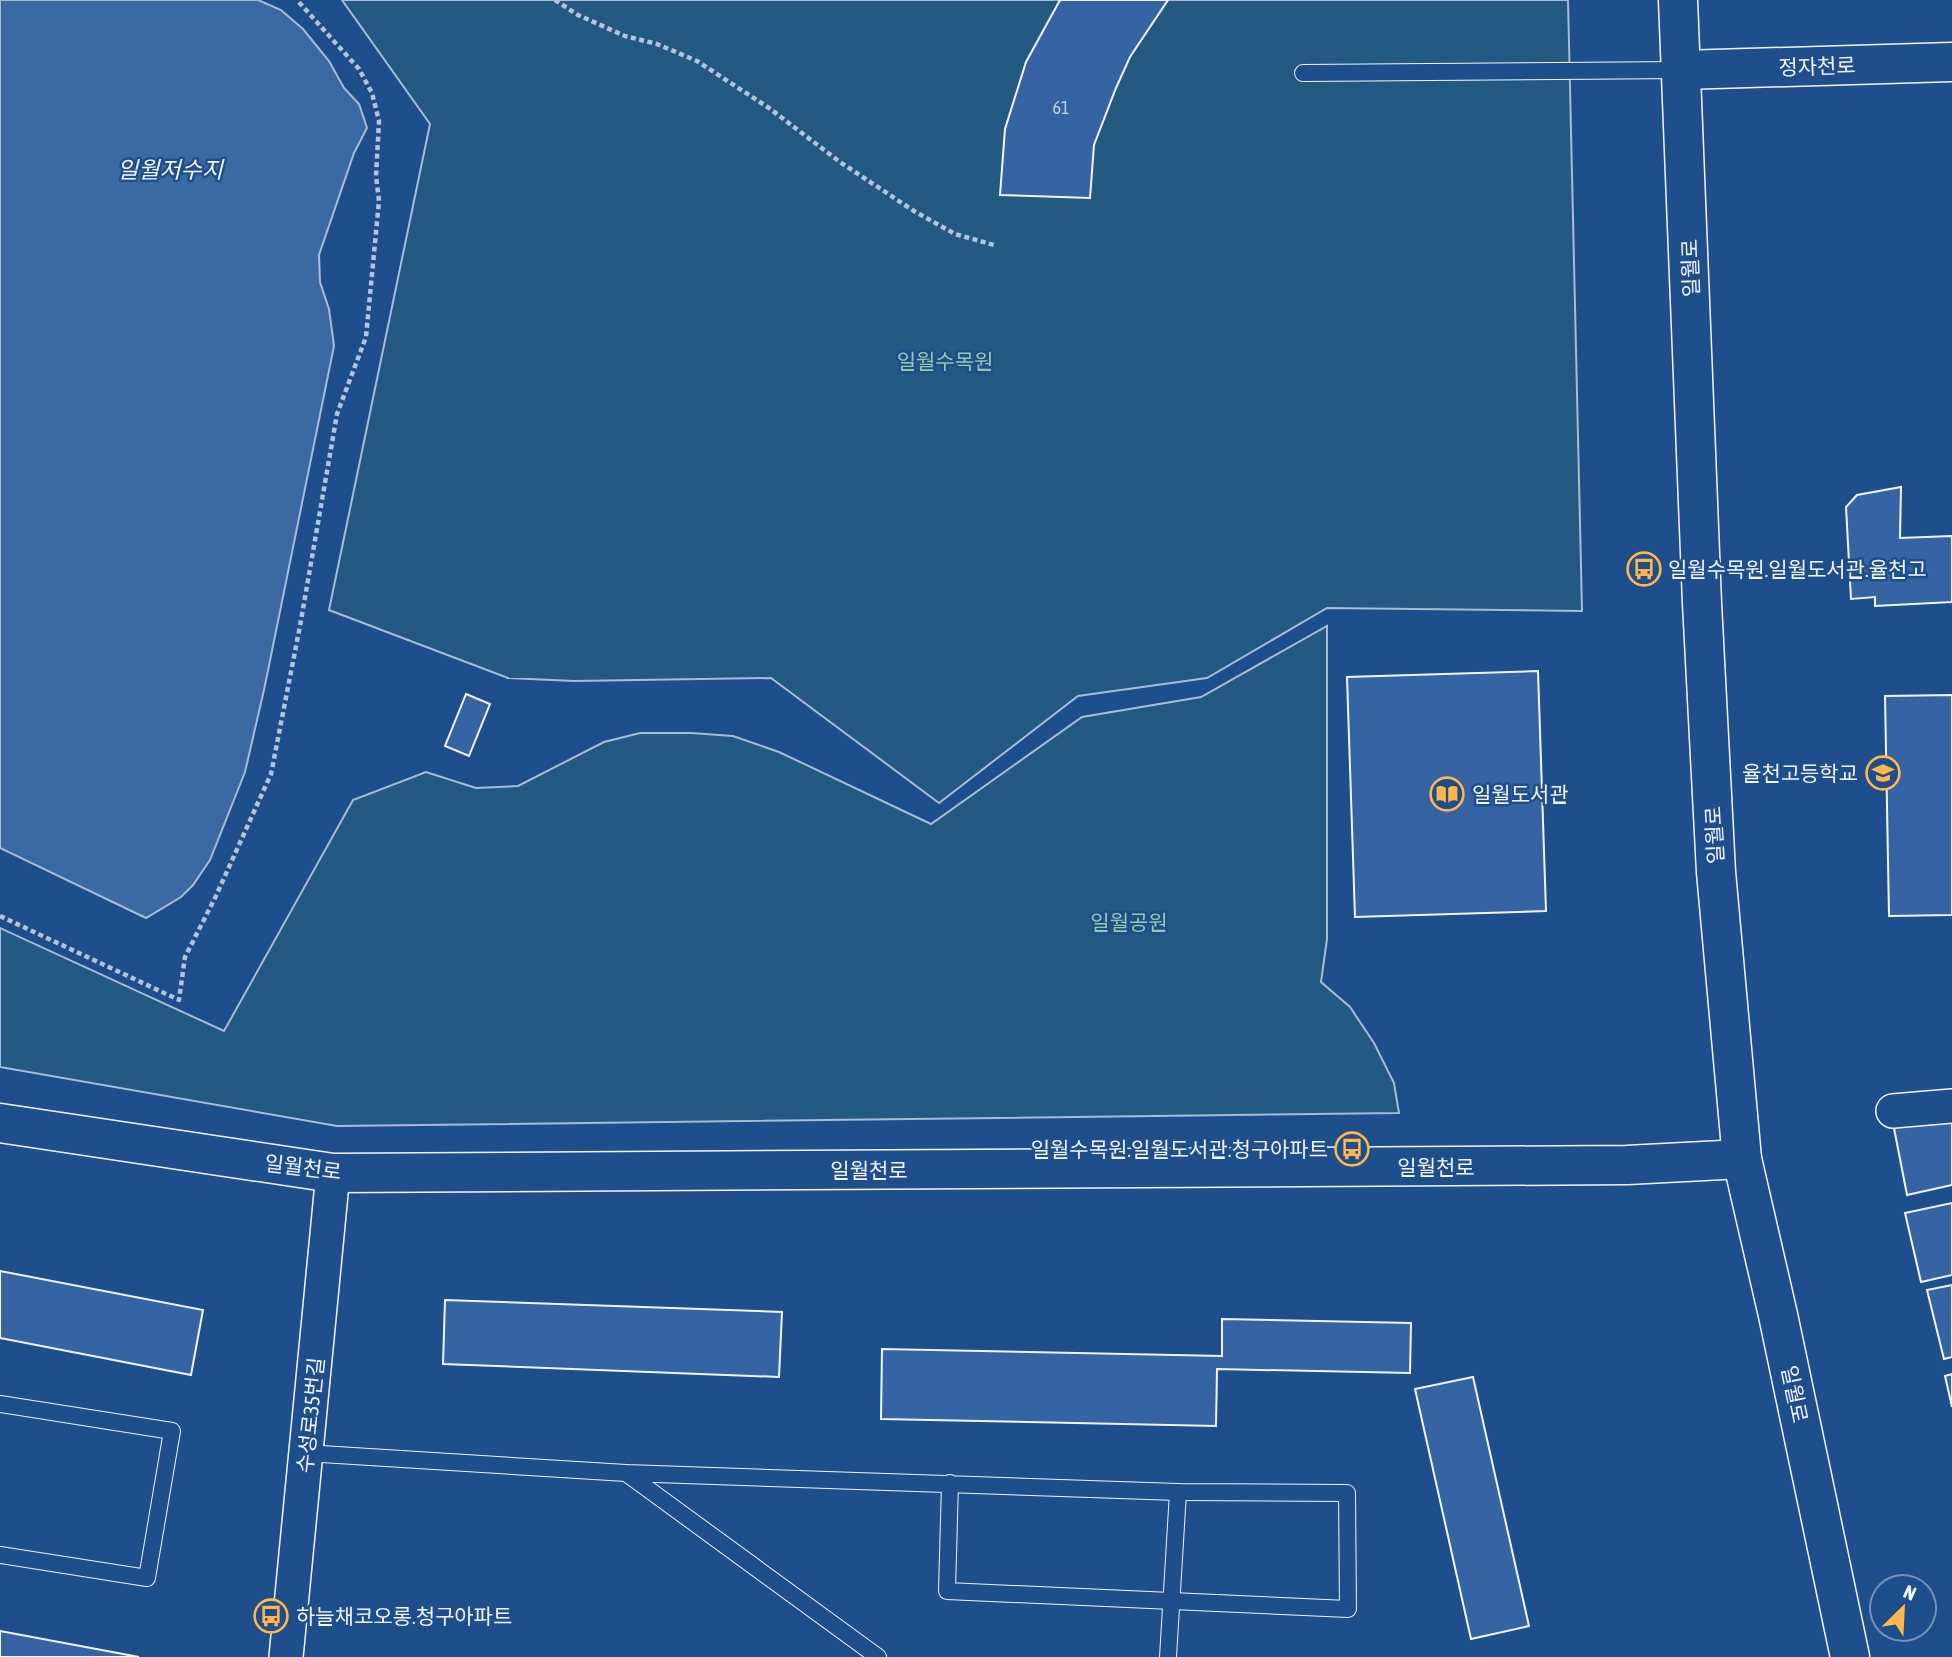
<svg xmlns="http://www.w3.org/2000/svg" width="1952" height="1657" viewBox="0 0 1952 1657" font-family="'Asap Condensed','Noto Sans KR',sans-serif">
  <style>
    .green { fill: #245a82; stroke: #a8bbd7; stroke-width: 2 }
    .water { fill: #3b69a3; stroke: #a8bbd7; stroke-width: 2 }
    .building { fill: #3563a3; stroke: #f2f6ff; stroke-width: 2 }
    .lines { fill: none; stroke-linecap: round; stroke-linejoin: round }
    .service-casing { stroke: #f2f6ff; stroke-width: 18 }
    .minor-casing { stroke: #f2f6ff; stroke-width: 36 }
    .tertiary-casing { stroke: #f2f6ff; stroke-width: 41 }
    .path { stroke: #b3c4dc; stroke-width: 4.5; stroke-dasharray: 5 3.5; stroke-linecap: butt }
    .service { stroke: #1f4e8c; stroke-width: 16 }
    .minor { stroke: #1f4e8c; stroke-width: 33 }
    .tertiary { stroke: #1f4e8c; stroke-width: 38 }
    .labels { text-anchor: middle; dominant-baseline: central; stroke-width: 5; stroke-linejoin: round; paint-order: stroke }
    .number-label { font-size: 18px; fill: #c3d1e8 }
    .street-label { font-size: 21px; fill: #f2f6ff; stroke: #1f4e8c }
    .park-label { font-size: 21px; fill: #97c8a6; stroke: #1f4e8c }
    .poi-label { font-size: 21px; fill: #f2f6ff; stroke: #1f4e8c; text-anchor: start }
    .water-label { font-size: 23px; font-style: italic; fill: #f2f6ff; stroke: #1f4e8c }
  </style>
  <rect width="100%" height="100%" fill="#1f4e8c"/>
  <g class="green">
    <polygon points="342,0 1568,0 1582,611 1327,608 1207,678 1078,696 939,803 771,678 574,681 508,678 329,610 430,124"/>
    <polygon points="1327,626 1327,939 1321,982 1350,1007 1374,1043 1394,1083 1399,1113 337,1126 0,1067 0,928 224,1031 353,800 426,772 476,788 518,786 604,742 640,733 691,733 733,736 779,752 931,824 1082,717 1201,697"/>
  </g>
  <polygon class="water" points="0,0 258,0 281,10 303,29 329,61 344,88 359,104 367,128 354,153 319,255 320,282 329,309 334,346 264,690 245,772 210,860 193,885 181,897 146,918 0,848"/>
  <g class="building">
    <polygon points="1060,0 1168,0 1130,57 1116,88 1094,145 1090,198 1000,195 1005,129 1026,62"/>
    <polygon points="1901,487 1900,538 1952,536 1952,602 1875,606 1875,597 1851,599 1846,507 1857,495"/>
    <polygon points="1538,671 1546,911 1355,917 1347,677"/>
    <polygon points="466,694 490,704 469,756 445,746"/>
    <polygon points="1952,695 1952,915 1889,916 1885,696"/>
    <polygon points="1952,1113 1952,1185 1907,1195 1893,1123"/>
    <polygon points="1952,1203 1952,1275 1921,1282 1905,1213"/>
    <polygon points="0,1271 203,1310 191,1375 0,1338"/>
    <polygon points="1952,1285 1952,1357 1944,1359 1927,1290"/>
    <polygon points="445,1300 782,1312 779,1377 443,1364"/>
    <polygon points="1222,1319 1411,1323 1410,1373 1217,1369 1216,1426 881,1419 882,1349 1222,1356"/>
    <polygon points="1952,1374 1952,1407 1945,1376"/>
    <polygon points="1473,1377 1529,1626 1471,1639 1415,1389"/>
    <polygon points="0,1631 139,1657 0,1657"/>
  </g>
  <g class="lines">
    <defs>
      <g id="service">
        <polyline points="1303,73 1682,70"/>
        <polyline points="0,1404 172,1431 147,1578 0,1555"/>
        <polyline points="305,1453 626,1473 1178,1492 1347,1493 1348,1609 947,1591 950,1483"/>
        <polyline points="626,1473 878,1657"/>
        <polyline points="1168,1657 1178,1492"/>
      </g>
      <g id="minor">
        <polyline points="1893,1111 1952,1106"/>
        <polyline points="286,1657 333,1173"/>
      </g>
      <g id="tertiary">
        <polyline points="1678,0 1702,603 1716,872 1742,1159 1778,1315 1850,1657"/>
        <polyline points="1682,70 1952,62"/>
        <polyline points="0,1123 333,1173 1627,1165 1742,1159"/>
      </g>
    </defs>
    <use href="#service" class="service-casing"/>
    <use href="#minor" class="minor-casing"/>
    <use href="#tertiary" class="tertiary-casing"/>
    <g class="path">
      <polyline points="555,0 578,15 625,36 657,44 697,61 769,108 840,162 914,211 955,234 994,245"/>
      <polyline points="0,916 179,1000 185,957 215,898 271,774 300,626 337,414 366,337 379,201 376,176 379,121 372,93 359,69 297,0"/>
    </g>
    <use href="#service" class="service"/>
    <use href="#minor" class="minor"/>
    <use href="#tertiary" class="tertiary"/>
  </g>
  <defs>
    <symbol id="bus-ring" viewBox="-11 -11 22 22"><circle r="9.5" fill="#1f4e8c" stroke="#ffb74d" stroke-width="1.5"/><path d="M-5-6H5V4H4V6H2V4H-2V6H-4V4H-5ZM-3.5-4V0h7V-4ZM-3.5 1.2v1.5H-2V1.2ZM2 1.2v1.5H3.5V1.2Z" fill="#ffb74d"/></symbol>
    <symbol id="school-ring" viewBox="-11 -11 22 22"><circle r="9.5" fill="#1f4e8c" stroke="#ffb74d" stroke-width="1.5"/><path d="M0-5L7-2L0 1L-7-2ZM-4 1L0 2.5L4 1V4Q0 6-4 4Z" fill="#ffb74d"/></symbol>
    <symbol id="library-ring" viewBox="-11 -11 22 22"><circle r="9.5" fill="#1f4e8c" stroke="#ffb74d" stroke-width="1.5"/><path d="M-6-4Q-3-5.5-.7-3.5V5Q-3 3-6 4ZM6-4Q3-5.5 .7-3.5V5Q3 3 6 4Z" fill="#ffb74d"/></symbol>
  </defs>
  <g fill-rule="evenodd">
    <use href="#bus-ring" x="1625" y="550" width="38" height="38"/>
    <use href="#school-ring" x="1864" y="754" width="38" height="38"/>
    <use href="#library-ring" x="1428" y="775" width="38" height="38"/>
    <use href="#bus-ring" x="1333" y="1130" width="38" height="38"/>
    <use href="#bus-ring" x="252" y="1597" width="38" height="38"/>
  </g>
  <g class="labels">
    <g class="number-label">
      <text x="1061" y="107">61</text>
    </g>
    <g class="street-label">
      <text transform="translate(1817 66) rotate(-2)">정자천로</text>
      <text transform="translate(1690 268) rotate(-92)">일월로</text>
      <text transform="translate(1714 835) rotate(-93)">일월로</text>
      <text transform="translate(303 1167) rotate(7)">일월천로</text>
      <text x="1436" y="1167">일월천로</text>
      <text x="869" y="1170">일월천로</text>
      <text transform="translate(1795 1394) rotate(78)">일월로</text>
      <text transform="translate(310 1415) rotate(-84)">수성로35번길</text>
    </g>
    <g class="park-label">
      <text x="945" y="361">일월수목원</text>
      <text x="1129" y="922">일월공원</text>
    </g>
    <g class="poi-label">
      <text x="1668" y="569">일월수목원.일월도서관.율천고</text>
      <text x="1858" y="773" text-anchor="end">율천고등학교</text>
      <text x="1472" y="794">일월도서관</text>
      <text x="1328" y="1149" text-anchor="end">일월수목원.일월도서관.청구아파트</text>
      <text x="296" y="1616">하늘채코오롱.청구아파트</text>
    </g>
    <g class="water-label">
      <text x="170" y="170">일월저수지</text>
    </g>
  </g>
  <g transform="translate(1903 1608) rotate(24)"><circle r="33" fill="#1f4e8c" stroke="#7391ba" stroke-width="2"/>
  <path d="M0-5L12 26L0 18L-12 26Z" fill="#ffb74d"/>
  <text y="-10" font-size="19" font-weight="bold" text-anchor="middle" fill="#f2f6ff">N</text>
  </g>
</svg>
